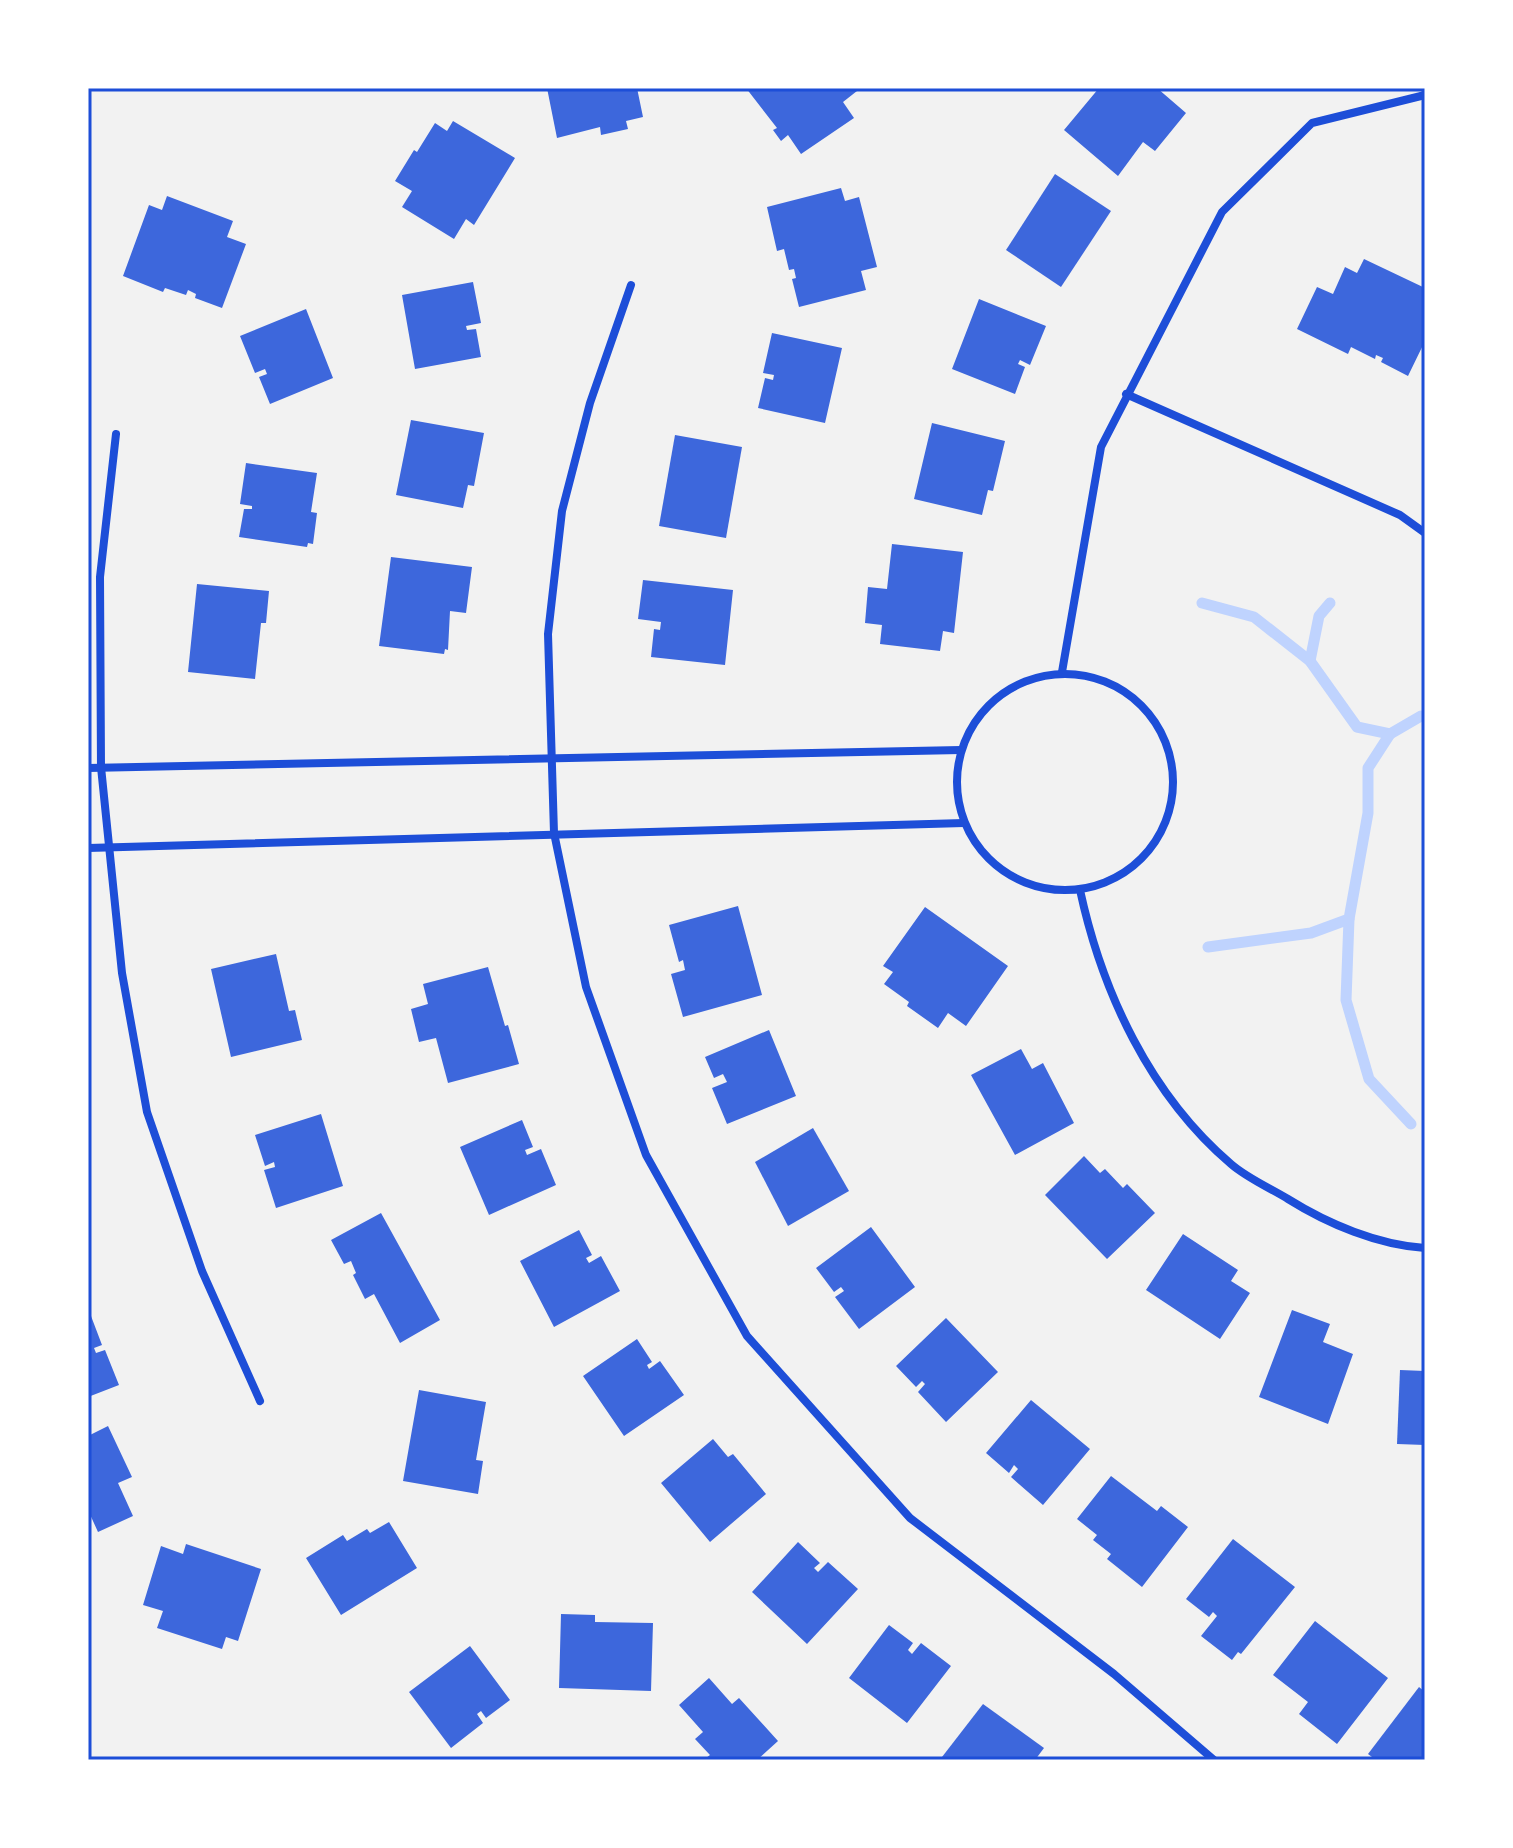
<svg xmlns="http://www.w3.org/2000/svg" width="1513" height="1848" viewBox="0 0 1513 1848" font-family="'Archivo Narrow',sans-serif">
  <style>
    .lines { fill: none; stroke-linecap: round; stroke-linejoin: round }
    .stream { stroke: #bfd3fe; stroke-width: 11 }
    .building { fill: #3d67dc }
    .minor { stroke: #1d4ed8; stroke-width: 8 }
    .neatline { fill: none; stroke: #1d4ed8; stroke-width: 3 }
  </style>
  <rect width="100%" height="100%" fill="#f2f2f2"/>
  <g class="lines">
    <g class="stream">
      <polyline points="1202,603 1254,617 1310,661 1357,727 1390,734 1421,716"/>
      <polyline points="1310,661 1319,616 1330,603"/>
      <polyline points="1349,919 1346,1000 1369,1079 1411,1124"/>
      <polyline points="1208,947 1311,933 1349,919 1368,813 1368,768 1390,734"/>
    </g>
  </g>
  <g class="building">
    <polygon points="547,88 637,88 643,117 626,121 628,129 601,135 600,127 557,138"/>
    <polygon points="746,88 855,88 857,91 843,102 854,118 801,154 788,135 781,141 773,130 777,128"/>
    <polygon points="1099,88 1157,88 1186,113 1155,151 1143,142 1118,176 1064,130"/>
    <polygon points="453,121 515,158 474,225 466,219 454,239 402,207 412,191 395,181 414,150 417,152 435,123 447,131"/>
    <polygon points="1055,174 1111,211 1061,287 1006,250"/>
    <polygon points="841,188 845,201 859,197 877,267 861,271 866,290 799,307 792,279 796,278 794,269 789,270 784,249 777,251 767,207"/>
    <polygon points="167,196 233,221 227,237 246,244 222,308 195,298 196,294 188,290 186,295 165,288 163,292 123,276 149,205 162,210"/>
    <polygon points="1364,259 1425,288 1425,341 1408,376 1381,362 1383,358 1376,355 1375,359 1351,347 1348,354 1297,329 1317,287 1333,294 1345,267 1357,273"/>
    <polygon points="473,282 481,323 466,326 467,330 476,329 481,357 415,369 402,295"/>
    <polygon points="979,299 1046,326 1030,365 1020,360 1018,364 1025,367 1015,394 952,369"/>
    <polygon points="306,309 333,378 270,404 259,377 267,374 265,369 255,373 240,336"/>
    <polygon points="772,333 842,348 825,423 758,408 765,378 773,380 774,375 763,373"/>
    <polygon points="411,420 484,433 474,486 468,485 463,508 396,495"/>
    <polygon points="932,423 1005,441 993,491 988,490 982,515 914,499"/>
    <polygon points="675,435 742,447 726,538 659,526"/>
    <polygon points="246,463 317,473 311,512 317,513 313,544 308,543 307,547 239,537 244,509 252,509 252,506 240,504"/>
    <polygon points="892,544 963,552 954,633 943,631 940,651 880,644 882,625 865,623 868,587 887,589"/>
    <polygon points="391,557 472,567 466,613 450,611 448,650 445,649 444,654 379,646"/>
    <polygon points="643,580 733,590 725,665 651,657 654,629 660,630 661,622 638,619"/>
    <polygon points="197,584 269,591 266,623 261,623 255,679 188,672"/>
    <polygon points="738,906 762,995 683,1017 671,974 685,970 683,960 679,962 669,925"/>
    <polygon points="925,907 1008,966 966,1026 948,1013 938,1028 907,1006 909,1002 884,984 893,972 883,966"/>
    <polygon points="276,954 289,1011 295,1010 302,1040 231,1057 211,969"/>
    <polygon points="488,967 505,1026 508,1025 519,1064 448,1083 436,1038 419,1042 411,1009 428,1004 423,984"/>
    <polygon points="769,1030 796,1096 727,1124 712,1088 727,1082 723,1074 714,1078 705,1057"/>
    <polygon points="1021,1049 1032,1069 1043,1063 1074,1123 1015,1155 971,1075"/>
    <polygon points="321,1114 343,1186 276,1208 264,1170 275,1167 274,1162 265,1166 255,1135"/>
    <polygon points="522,1120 533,1147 525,1150 527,1155 541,1149 556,1185 489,1215 460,1147"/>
    <polygon points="813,1128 849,1191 788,1226 755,1162"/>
    <polygon points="1084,1156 1100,1173 1105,1169 1123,1188 1127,1184 1155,1213 1107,1259 1045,1195"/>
    <polygon points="381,1213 440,1320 400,1343 374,1294 365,1299 353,1275 356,1273 351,1261 344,1264 331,1240"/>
    <polygon points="871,1227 915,1287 859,1329 835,1297 844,1291 841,1287 834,1292 816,1268"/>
    <polygon points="579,1230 592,1255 586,1258 589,1263 601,1256 620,1291 554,1327 520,1261"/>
    <polygon points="1183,1234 1238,1270 1231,1281 1250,1293 1220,1339 1146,1290"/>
    <polygon points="1292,1310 1330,1324 1323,1342 1353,1354 1328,1424 1259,1397"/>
    <polygon points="91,1316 102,1345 94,1348 96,1353 105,1350 119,1385 88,1397 88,1317"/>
    <polygon points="946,1318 998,1372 946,1422 918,1392 925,1384 922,1381 916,1387 896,1366"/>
    <polygon points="637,1339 652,1362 647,1365 649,1369 660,1361 684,1395 624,1436 583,1376"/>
    <polygon points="1400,1370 1425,1371 1425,1445 1397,1444"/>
    <polygon points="419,1390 486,1402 476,1460 483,1461 478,1494 403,1481"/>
    <polygon points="1031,1400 1090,1449 1043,1505 1011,1477 1018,1469 1014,1465 1009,1473 986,1453"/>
    <polygon points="108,1426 132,1477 118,1483 133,1516 98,1532 88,1510 88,1436"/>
    <polygon points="713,1439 728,1457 733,1454 766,1494 710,1542 661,1483"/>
    <polygon points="1111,1476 1157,1511 1161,1506 1188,1527 1142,1587 1107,1559 1111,1554 1093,1540 1097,1535 1077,1519"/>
    <polygon points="389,1522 417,1568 341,1615 306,1558 343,1535 347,1541 367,1529 370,1533"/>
    <polygon points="1233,1539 1295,1587 1241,1654 1238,1652 1232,1660 1201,1636 1217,1616 1213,1612 1209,1617 1186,1599"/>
    <polygon points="798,1542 820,1563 814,1568 818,1572 828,1562 858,1589 807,1644 752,1592"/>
    <polygon points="186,1544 261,1569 238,1641 226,1637 222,1649 157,1628 163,1611 143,1605 161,1546 183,1554"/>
    <polygon points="561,1614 595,1615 595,1622 653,1623 651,1691 559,1688"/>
    <polygon points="1315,1621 1388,1678 1337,1744 1299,1714 1308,1702 1273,1675"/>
    <polygon points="889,1625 913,1643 908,1650 912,1654 921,1643 951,1666 907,1723 849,1678"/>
    <polygon points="470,1646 510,1700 486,1718 481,1711 477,1714 483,1723 451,1748 409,1692"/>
    <polygon points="709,1678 732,1704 739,1698 778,1741 757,1760 706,1758 710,1755 695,1739 703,1732 679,1705"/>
    <polygon points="1419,1687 1425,1692 1425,1760 1376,1760 1368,1754"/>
    <polygon points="983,1704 1044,1748 1035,1760 945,1760 942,1757"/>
  </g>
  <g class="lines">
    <g class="minor">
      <polyline points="631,285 590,403 562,511 548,634 554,833 586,987 646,1155 747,1336 910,1518 1114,1674 1214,1760"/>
      <polyline points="1126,394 1400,515 1425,533"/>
      <polyline points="116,434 100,577 101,767 122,973 147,1112 202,1271 260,1401"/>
      <polyline points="1062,672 1101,447 1222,212 1312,123 1425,95"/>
      <circle cx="1065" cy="782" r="108"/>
      <polyline points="88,768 961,750"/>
      <polyline points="88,848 964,823"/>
      <path d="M1080,890C1102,992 1150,1095 1231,1164C1247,1178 1270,1188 1288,1199C1328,1224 1378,1245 1425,1248"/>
    </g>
  </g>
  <rect width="1513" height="1848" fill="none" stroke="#ffffff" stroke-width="180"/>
  <rect x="90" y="90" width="1333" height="1668" class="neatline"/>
</svg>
